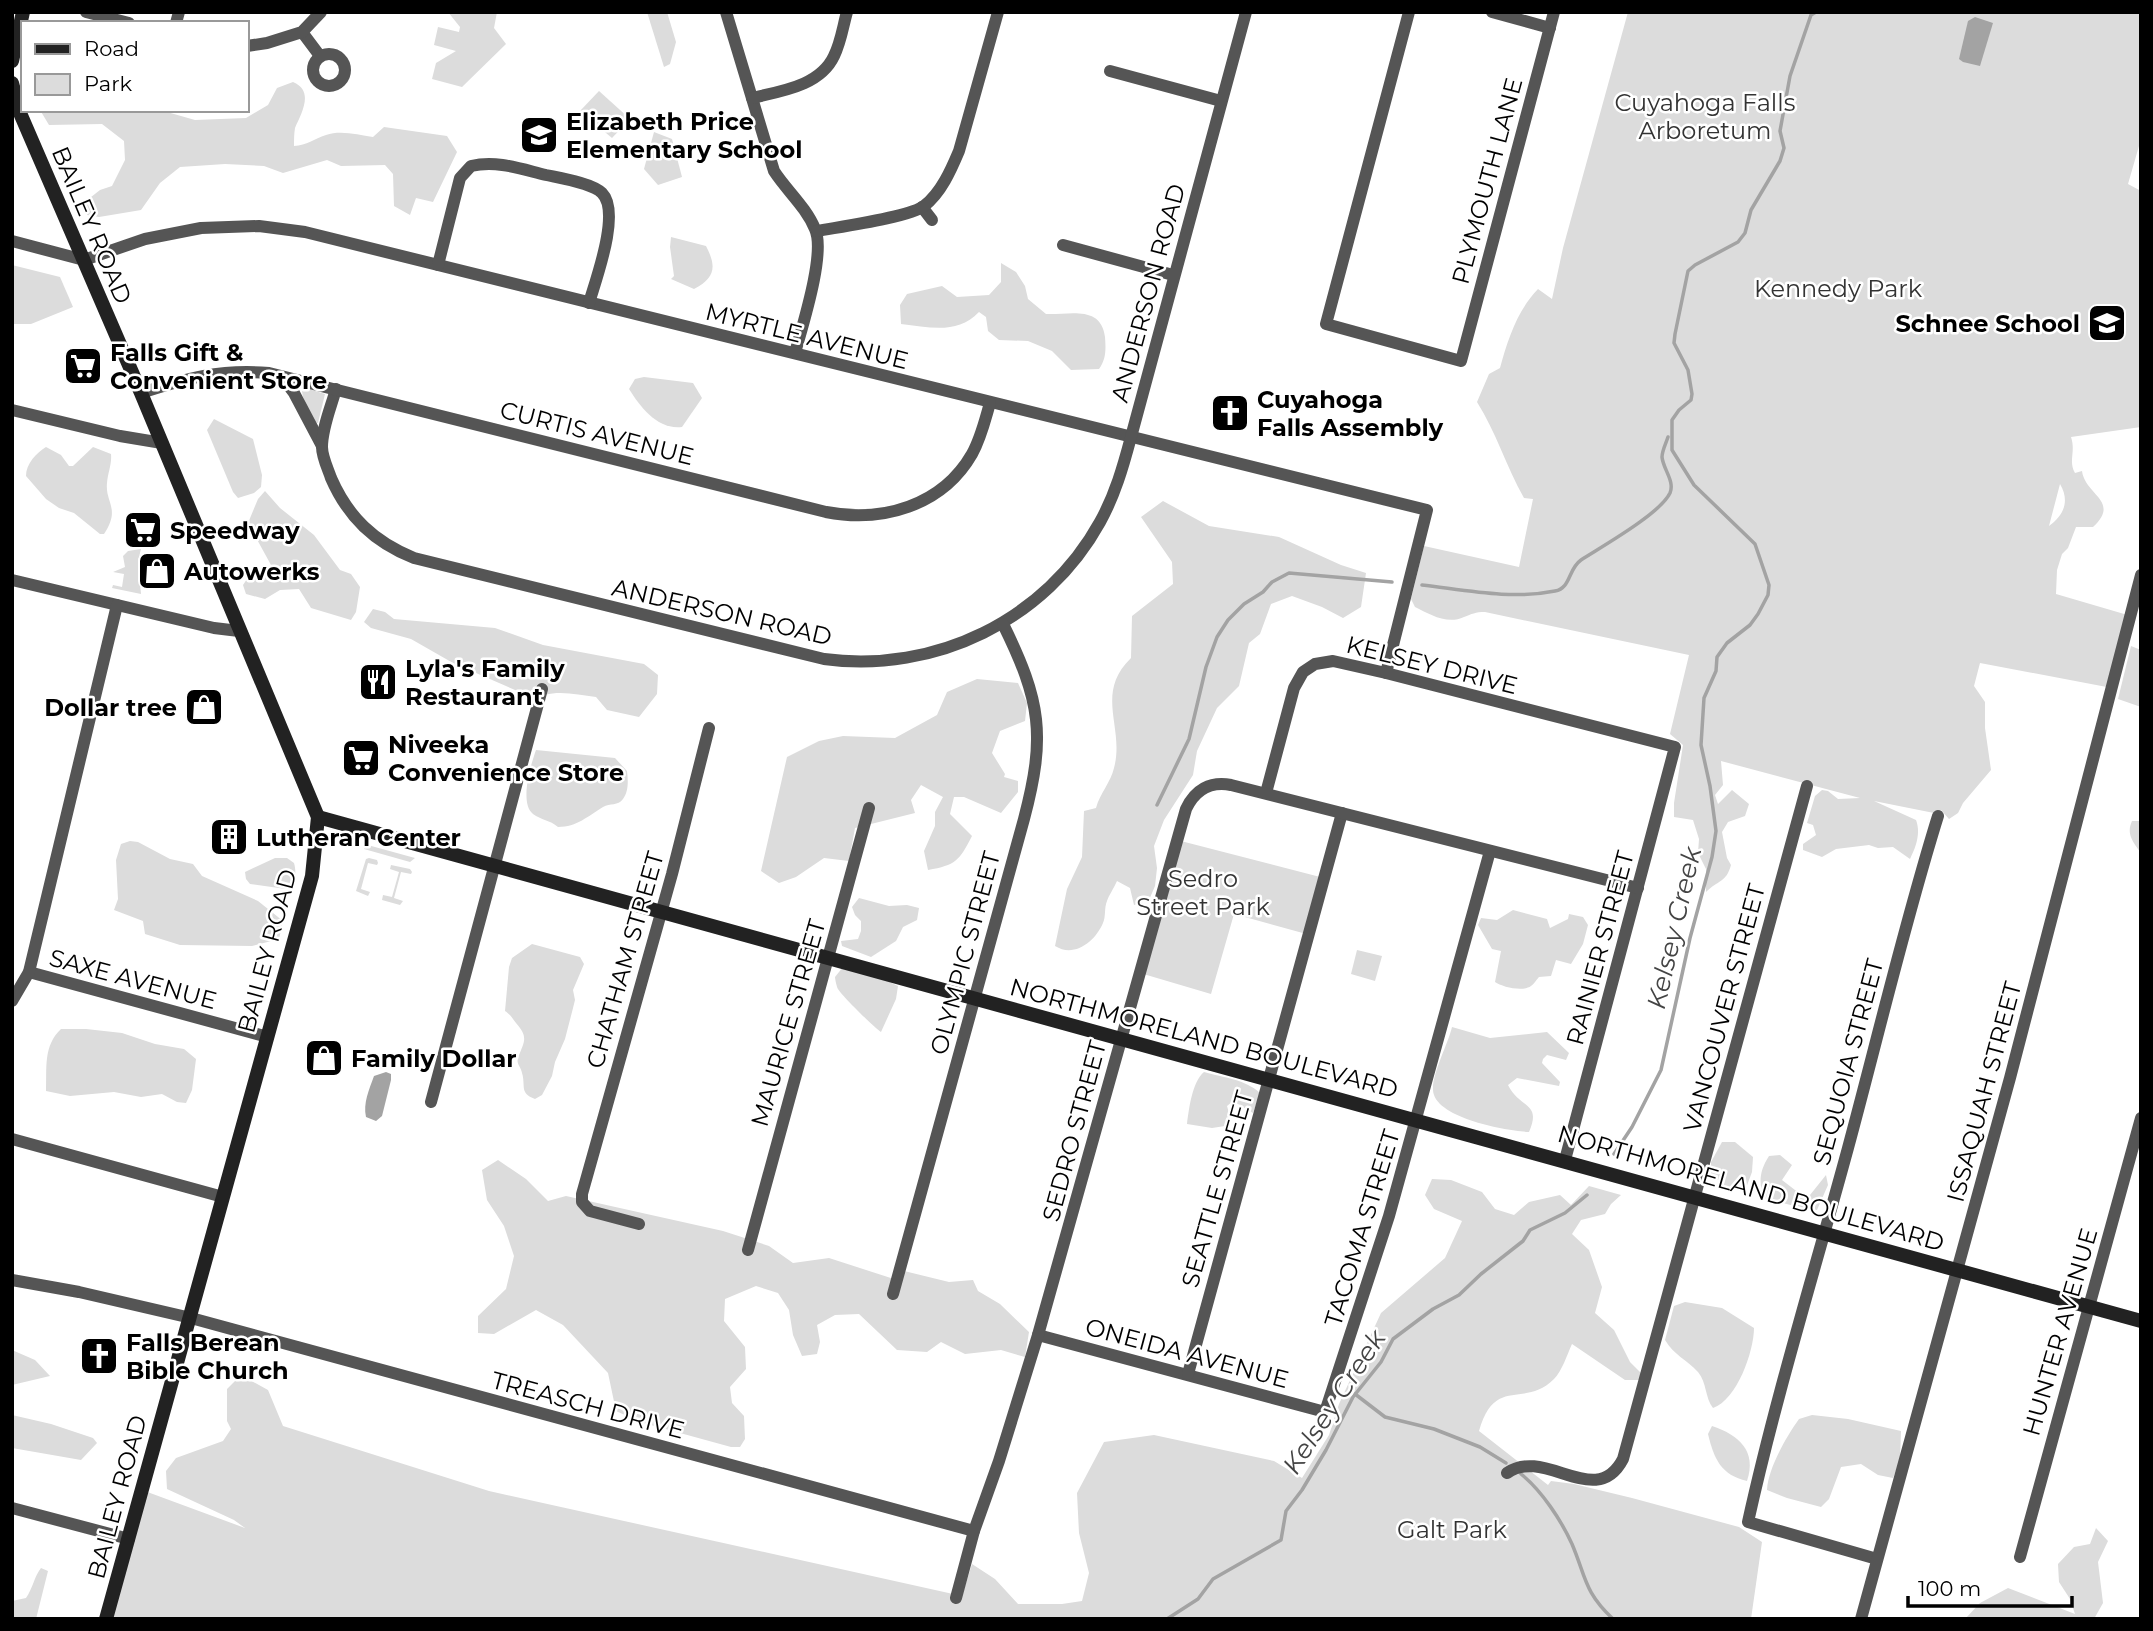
<svg xmlns="http://www.w3.org/2000/svg" width="2153" height="1631" viewBox="0 0 2153 1631" font-family="Montserrat,sans-serif">
  <style>
    .green { fill: #dcdcdc; fill-rule: evenodd }
    .water { fill: #a3a3a3 }
    .lines { fill: none; stroke-linecap: round; stroke-linejoin: round }
    .stream { stroke: #a3a3a3; stroke-width: 3.5 }
    .street { stroke: #555; stroke-width: 12 }
    .secondary { stroke: #222; stroke-width: 14 }
    .labels { text-anchor: middle; dominant-baseline: central; stroke-width: 5; stroke-linejoin: round; paint-order: stroke }
    .park-label { font-size: 24px; fill: #333; stroke: #fff }
    .poi-label { font-size: 24px; font-weight: bold; fill: #000; stroke: #fff; text-anchor: start }
    .street-label { font-size: 24px; fill: #000; stroke: #fff }
    .water-label { font-size: 26px; font-style: italic; fill: #444; stroke: #fff }
  </style>
  <rect width="100%" height="100%" fill="#fff"/>
  <g class="green">
    <polygon points="448,12 497,12 494,28 506,44 462,87 432,79 436,63 456,51 434,45 438,27 459,32 460,27"/>
    <polygon points="647,12 667,12 676,42 670,64 664,67"/>
    <path d="M1628,12H2141V139L2128,184L2141,191V427L2071,437C2076,452 2068,461 2075,473L2082,471C2085,495 2121,501 2093,527H2076L2068,548L2062,554L2057,570L2056,594L2131,616L2112,688L1980,663L1974,686L1985,702V728L1991,770L1963,803L1958,813L1949,819L1941,810L1939,814L1874,801L1916,820C1921,833 1916,847 1910,859L1893,847L1878,848L1869,845L1836,849L1822,857L1803,850V844L1816,835L1813,825L1807,823L1815,796L1822,790L1828,791L1838,799L1860,798L1721,761L1723,785L1715,795L1718,804L1732,790L1749,804L1745,816L1728,822L1722,832L1727,858L1731,865C1726,883 1718,880 1706,892V869L1698,853L1699,839L1693,820L1674,817V803L1683,745L1670,734L1689,655L1485,612C1475,612 1472,614 1464,617C1447,625 1429,614 1415,607L1411,599L1424,546L1519,567L1533,499L1524,498C1506,466 1496,432 1477,402L1489,374L1500,368C1508,339 1517,311 1538,289L1552,299L1563,248ZM2060,484C2070,501 2064,515 2049,526Z"/>
    <path d="M293,82C315,91 301,114 295,128C294,134 294,140 294,146C307,145 314,139 326,135C341,130 358,135 373,137L384,127L447,136L457,152L433,202L416,198L410,215L394,206L393,174L385,165L341,166L327,160L283,173L264,166L225,164L180,167L160,183L141,210L99,217L87,215L86,201L100,190L112,186L125,160L124,141L102,124L49,125L40,110H160L195,120L246,118L268,105L277,88Z"/>
    <polygon points="599,91 630,119 612,138 580,111"/>
    <polygon points="654,132 672,139 682,177 658,185 644,169"/>
    <path d="M671,237L706,246C717,267 715,278 694,289L671,279L674,276L670,247Z"/>
    <path d="M1001,263L1016,272L1025,286L1028,299L1046,314C1070,315 1101,305 1105,337C1106,350 1106,359 1099,369L1071,370L1052,351L1028,341L999,340L988,331L986,317L979,312C957,335 930,327 901,324L900,305L907,294L942,286L957,297L989,295L1001,282Z"/>
    <polygon points="12,265 60,277 73,307 31,324 12,324"/>
    <path d="M644,377L693,383L702,398L682,427C658,430 641,408 629,389L635,379Z"/>
    <path d="M302,387L325,394L318,423L314,422C309,413 301,398 302,387Z"/>
    <polygon points="214,419 253,439 262,475 261,487 254,493 238,498 233,492 207,430"/>
    <path d="M46,447L61,455L69,466H73L93,447L111,454C112,464 108,472 107,483C105,503 121,508 104,534H100L74,513L59,508L46,499L26,476C26,464 36,453 46,447Z"/>
    <polygon points="265,491 280,508 314,535 340,570 351,574 360,587 356,612 351,620 311,608 299,589 280,590 265,599 246,594 243,585 247,579 270,572 271,565 248,523 258,499"/>
    <path d="M1163,501L1209,526L1279,537L1341,565L1366,573L1361,607L1343,618L1322,607L1292,596L1271,604L1260,634L1249,643L1239,686L1217,708L1197,751L1193,775L1164,820L1154,846L1157,868L1155,886L1149,900L1134,905L1130,888L1117,881C1114,888 1109,895 1107,901C1104,908 1106,917 1103,923C1095,942 1074,958 1055,946L1067,889L1082,857L1084,811L1096,808C1100,793 1111,782 1114,768C1125,727 1094,694 1131,658L1132,616L1173,584L1172,562L1141,517Z"/>
    <polygon points="141,549 138,561 141,594 112,588 113,585 122,587 124,574 113,572 125,567 123,556 128,551"/>
    <path d="M373,609L385,612L394,619L495,628L543,645L644,664L658,675L657,694L639,717L607,710L596,697C574,694 550,688 531,701L529,696L453,663L411,639L371,628L364,622Z"/>
    <polygon points="2131,646 2141,650 2141,707 2118,699"/>
    <path d="M977,679L1018,683L1027,703L1025,721L1000,731L992,753L1005,774L1004,777L1018,781V792L1001,813L964,797H954L950,814L972,836C959,861 956,865 928,870L924,851L935,826V812L943,797L921,785L911,800L915,813L855,828L849,861L824,858L796,877L779,883L761,871L787,757L819,741L843,736L895,738L937,715L947,692Z"/>
    <path d="M536,750L615,758L627,771C628,780 629,791 623,799C618,806 610,803 603,807C588,816 577,827 558,827C550,820 541,820 533,814C519,803 531,764 536,750Z"/>
    <path d="M2132,821H2141V853C2133,842 2126,834 2132,821Z"/>
    <polygon points="1177,840 1324,878 1310,935 1234,914 1211,994 1140,973"/>
    <polygon points="130,841 138,842 170,859 193,864 202,876 258,901 283,921 279,939 252,946 180,945 145,934 143,921 114,910 118,899 116,860 121,844"/>
    <polygon points="364,844 415,858 410,862 364,849"/>
    <path d="M275,858H287L294,863C297,874 295,882 286,889L250,884L246,879L245,872Z"/>
    <polygon points="369,858 377,860 378,863 377,865 368,863 361,889 370,892 368,896 356,891 366,859"/>
    <polygon points="391,865 410,869 412,872 411,874 401,872 394,898 403,901 400,905 382,900 383,895 392,897 399,872 390,869"/>
    <polygon points="859,898 889,906 907,905 919,908 917,920 903,927 896,941 871,957 842,946 841,941 858,939 861,931 861,921 855,915 852,907"/>
    <path d="M1513,910L1547,919L1550,928L1568,919L1569,914L1583,917L1588,925L1583,944L1571,964L1556,960L1551,976L1539,977C1536,980 1534,984 1531,986C1523,992 1502,987 1495,982L1501,951L1492,949L1478,925L1481,918L1497,920Z"/>
    <path d="M532,944L580,957L584,964L573,990L575,1000L572,1012L565,1039L555,1062L552,1076L542,1095L535,1099C519,1093 526,1086 522,1073C521,1067 516,1064 518,1058C524,1041 529,1038 516,1023C512,1018 511,1015 505,1011L509,967L512,958Z"/>
    <polygon points="1357,950 1382,956 1375,981 1351,974"/>
    <path d="M843,967L881,978L898,986L896,999L881,1032C876,1029 841,995 838,989C837,988 835,979 835,977Z"/>
    <path d="M1452,1027L1490,1038L1547,1032L1569,1053L1566,1060L1547,1055L1543,1059L1542,1063L1560,1082L1559,1086L1517,1078L1508,1085C1520,1109 1542,1102 1529,1132C1507,1131 1434,1118 1433,1090C1432,1074 1448,1044 1452,1027Z"/>
    <path d="M61,1029H86L122,1033L155,1044L184,1049L196,1059L192,1090L186,1103L177,1102L162,1094L141,1097L114,1092L70,1096L46,1091C47,1068 43,1046 61,1029Z"/>
    <path d="M1204,1072C1224,1078 1245,1079 1260,1093L1253,1113L1233,1101L1227,1106L1231,1120L1225,1126L1212,1128L1187,1124C1189,1109 1192,1082 1204,1072Z"/>
    <polygon points="1722,1142 1735,1142 1753,1157 1752,1172 1746,1188 1728,1189 1711,1174 1711,1162"/>
    <path d="M1780,1155L1792,1165L1782,1180L1795,1190L1810,1195L1826,1175L1828,1185L1817,1210L1806,1209L1764,1198C1758,1182 1760,1170 1769,1156Z"/>
    <polygon points="498,1160 526,1179 548,1201 566,1196 723,1231 769,1246 793,1263 829,1258 897,1280 900,1270 949,1282 973,1280 978,1291 1000,1304 1029,1332 1025,1357 1001,1350 965,1354 941,1342 927,1352 897,1350 859,1314 835,1315 817,1325 820,1342 817,1354 802,1356 793,1335 789,1310 778,1293 756,1286 725,1299 724,1321 745,1347 746,1369 730,1387 732,1403 744,1416 745,1439 740,1447 731,1447 640,1422 616,1411 608,1373 563,1325 536,1310 494,1334 478,1333 478,1316 506,1289 514,1256 504,1226 487,1200 482,1170"/>
    <path d="M1432,1179L1451,1180L1482,1192L1495,1209L1514,1215L1529,1202L1560,1195L1571,1205L1589,1186L1621,1195L1611,1204L1605,1214L1581,1220L1572,1234L1589,1250L1602,1287L1595,1313L1614,1330L1630,1362L1641,1373L1639,1380H1625L1572,1344C1567,1355 1562,1371 1554,1379C1524,1409 1495,1375 1479,1431L1548,1485L1551,1481L1574,1484L1632,1498L1739,1527L1762,1542L1751,1619H106L142,1490L245,1528L234,1520L167,1489L166,1471L176,1458L223,1441L231,1429L227,1421V1389L238,1378L248,1379L268,1390L283,1426L489,1491L962,1596L972,1564L995,1579L1018,1604H1062L1082,1601L1089,1573L1079,1533L1077,1493L1104,1442L1154,1435L1274,1461L1302,1478L1329,1435L1339,1404L1381,1313L1445,1258L1462,1221L1434,1209L1425,1195Z"/>
    <path d="M1685,1302L1722,1308L1754,1328C1754,1351 1737,1400 1713,1408C1705,1398 1707,1383 1698,1372C1687,1360 1674,1355 1665,1340L1674,1306Z"/>
    <polygon points="12,1350 35,1360 50,1376 12,1385"/>
    <polygon points="12,1415 51,1424 93,1438 97,1443 81,1460 12,1448"/>
    <path d="M1812,1415L1848,1419L1901,1431L1900,1460L1893,1478L1878,1475L1861,1464L1841,1467L1829,1499L1821,1507L1787,1498L1767,1490C1768,1469 1786,1437 1799,1419Z"/>
    <path d="M1712,1426C1739,1435 1757,1451 1747,1481C1721,1475 1714,1459 1708,1434Z"/>
    <polygon points="2096,1528 2108,1541 2098,1562 2103,1603 2094,1619 1965,1619 1980,1603 2008,1588 2075,1614 2070,1599 2059,1582 2058,1564 2074,1547 2090,1544"/>
    <path d="M41,1568L48,1571L36,1619H12V1601L26,1598C33,1588 34,1577 41,1568Z"/>
  </g>
  <g class="water">
    <polygon points="1975,17 1993,23 1980,66 1963,62 1959,59 1968,21"/>
    <path d="M386,1072L391,1074V1080L382,1116L376,1121L366,1117C363,1103 369,1090 374,1076Z"/>
  </g>
  <g class="lines">
    <g class="stream">
      <path d="M1422,585C1465,590 1511,600 1555,591C1571,588 1568,569 1581,560C1601,547 1660,514 1670,493C1675,481 1663,469 1662,457C1662,451 1666,443 1668,437"/>
      <polyline points="1157,805 1189,739 1206,667 1217,637 1228,620 1244,604 1263,592 1272,582 1289,573 1392,582"/>
      <polyline points="1614,1154 1632,1127 1661,1070 1690,938 1712,857 1716,831 1710,786 1701,745 1704,698 1716,671 1717,657 1727,643 1750,625 1758,614 1768,595 1769,585 1755,544 1694,485 1672,450 1672,420 1679,410 1691,400 1692,394 1688,370 1674,343 1675,334 1688,271 1695,265 1738,242 1745,233 1751,210 1780,161 1784,148 1780,131 1790,76 1811,15 1816,12"/>
      <polyline points="1355,1394 1385,1417 1434,1429 1480,1447 1506,1463"/>
      <path d="M1521,1474C1542,1491 1561,1520 1572,1544C1586,1577 1584,1592 1613,1619"/>
      <polyline points="1167,1619 1198,1599 1213,1579 1281,1540 1286,1511 1302,1490 1326,1450 1353,1397 1381,1362 1393,1339 1433,1309 1459,1295 1481,1274 1523,1241 1530,1230 1565,1213 1587,1195"/>
    </g>
    <g class="street">
      <polyline points="86,12 129,23"/>
      <path d="M726,12L774,171C787,191 806,207 815,229C826,253 802,327 795,353"/>
      <polyline points="1409,12 1326,324 1461,361 1554,12"/>
      <polyline points="1492,12 1550,28"/>
      <polyline points="176,23 179,12"/>
      <polyline points="302,32 320,56"/>
      <polyline points="247,46 267,43 302,32 321,12"/>
      <circle cx="329" cy="70" r="16"/>
      <polyline points="1110,71 1221,101"/>
      <path d="M752,98C781,91 820,86 834,56C841,42 843,26 847,12"/>
      <polyline points="922,207 932,220"/>
      <path d="M817,231C838,227 910,217 924,206C941,193 951,170 959,151L998,12"/>
      <polyline points="12,241 84,260 145,239 201,228 259,226 305,232 1427,510 1386,673"/>
      <polyline points="1063,245 1173,275"/>
      <path d="M438,265L460,178L471,166C497,160 521,169 546,175C560,178 592,183 602,193C621,212 596,279 589,303"/>
      <polyline points="282,377 294,393 322,446"/>
      <path d="M336,389C331,407 322,428 322,447C322,457 328,469 331,478C348,517 374,542 414,558L824,659C935,674 1046,620 1100,522C1115,495 1123,467 1131,437L1246,12"/>
      <path d="M141,393C187,378 220,369 269,373L826,512C882,523 942,506 972,454C981,438 985,420 990,403"/>
      <polyline points="12,410 120,436 162,443"/>
      <polyline points="12,580 214,628 239,631"/>
      <polyline points="1266,793 1294,688 1303,672 1315,664 1333,661 1386,673 1675,747 1565,1160"/>
      <polyline points="29,972 268,1037"/>
      <polyline points="12,1001 29,972 117,605"/>
      <polyline points="431,1102 542,689"/>
      <polyline points="12,1139 223,1197"/>
      <polyline points="639,1224 590,1211 582,1202 582,1194 672,874 709,728"/>
      <polyline points="748,1250 869,808"/>
      <polyline points="12,1280 79,1292 191,1318 974,1531"/>
      <path d="M893,1294L1024,819C1046,736 1041,701 1003,624"/>
      <polyline points="1038,1335 1325,1412 1389,1216 1490,851"/>
      <polyline points="1188,1374 1342,813"/>
      <path d="M1507,1473C1545,1446 1596,1511 1623,1459L1807,786"/>
      <polyline points="12,1508 129,1539"/>
      <polyline points="2020,1557 2141,1118"/>
      <path d="M1877,1559L1748,1522C1776,1396 1814,1273 1848,1148C1878,1037 1904,925 1938,816"/>
      <path d="M956,1598L974,1531L999,1461L1038,1335L1186,809C1195,790 1210,781 1231,785L1638,888"/>
      <polyline points="1861,1619 2010,1078 2141,575"/>
    </g>
    <g class="secondary">
      <polyline points="12,61 23,12"/>
      <polyline points="12,83 20,113 141,393 318,817 312,876 106,1619"/>
      <polyline points="318,817 2141,1321"/>
    </g>
  </g>
  <defs>
    <symbol id="school-square" viewBox="-11 -11 22 22"><rect x="-9" y="-9" width="18" height="18" rx="4" fill="#000" stroke="#fff"/><path d="M0-5L7-2L0 1L-7-2ZM-4 1L0 2.5L4 1V4Q0 6-4 4Z" fill="#fff"/></symbol>
    <symbol id="supermarket-square" viewBox="-11 -11 22 22"><rect x="-9" y="-9" width="18" height="18" rx="4" fill="#000" stroke="#fff"/><path d="M-6-5.5h2.5l.6 2H6L4.5 2H-2.5L-4.4-4H-6ZM-1.5 3.2a1.3 1.3 0 1 0 .1 0ZM3 3.2a1.3 1.3 0 1 0 .1 0Z" fill="#fff"/></symbol>
    <symbol id="church-square" viewBox="-11 -11 22 22"><rect x="-9" y="-9" width="18" height="18" rx="4" fill="#000" stroke="#fff"/><path d="M-1.2-6h2.4v3.5h3.3v2.4h-3.3V6h-2.4V-.1h-3.3v-2.4h3.3Z" fill="#fff"/></symbol>
    <symbol id="shop-square" viewBox="-11 -11 22 22"><rect x="-9" y="-9" width="18" height="18" rx="4" fill="#000" stroke="#fff"/><path d="M-5-2.5h2.3a2.7 3.5 0 0 1 5.4 0H5L5.5 6h-11ZM-1.5-2.5h3a1.5 2.3 0 0 0-3 0Z" fill="#fff"/></symbol>
    <symbol id="restaurant-square" viewBox="-11 -11 22 22"><rect x="-9" y="-9" width="18" height="18" rx="4" fill="#000" stroke="#fff"/><path d="M-5-6h1v4h1v-4h1v4h1v-4h1v5L-1.5 .5V6h-2V.5L-5-1ZM5-6V6H3V1.5H1.5Q1.5-4 5-6Z" fill="#fff"/></symbol>
    <symbol id="building-square" viewBox="-11 -11 22 22"><rect x="-9" y="-9" width="18" height="18" rx="4" fill="#000" stroke="#fff"/><path d="M-4-6H4V6H1V3H-1V6H-4ZM-2.5-4.3h1.7v1.8h-1.7ZM.8-4.3h1.7v1.8H.8ZM-2.5-1h1.7V.8h-1.7ZM.8-1h1.7V.8H.8Z" fill="#fff"/></symbol>
  </defs>
  <g fill-rule="evenodd">
    <use href="#school-square" x="517" y="113" width="44" height="44"/>
    <use href="#school-square" x="2085" y="301" width="44" height="44"/>
    <use href="#supermarket-square" x="61" y="344" width="44" height="44"/>
    <use href="#church-square" x="1208" y="391" width="44" height="44"/>
    <use href="#supermarket-square" x="121" y="508" width="44" height="44"/>
    <use href="#shop-square" x="135" y="549" width="44" height="44"/>
    <use href="#restaurant-square" x="356" y="660" width="44" height="44"/>
    <use href="#shop-square" x="182" y="685" width="44" height="44"/>
    <use href="#supermarket-square" x="339" y="736" width="44" height="44"/>
    <use href="#building-square" x="207" y="815" width="44" height="44"/>
    <use href="#shop-square" x="302" y="1036" width="44" height="44"/>
    <use href="#church-square" x="77" y="1334" width="44" height="44"/>
  </g>
  <g class="labels">
    <g class="park-label">
      <text x="1705" y="102">Cuyahoga Falls<tspan x="1705" dy="28">Arboretum</tspan></text>
      <text x="1838" y="288">Kennedy Park</text>
      <text x="1203" y="878">Sedro<tspan x="1203" dy="28">Street Park</tspan></text>
      <text x="1452" y="1529">Galt Park</text>
    </g>
    <g class="poi-label">
      <text x="566" y="121">Elizabeth Price<tspan x="566" dy="28">Elementary School</tspan></text>
      <text x="2080" y="323" text-anchor="end">Schnee School</text>
      <text x="110" y="352">Falls Gift &amp;<tspan x="110" dy="28">Convenient Store</tspan></text>
      <text x="1257" y="399">Cuyahoga<tspan x="1257" dy="28">Falls Assembly</tspan></text>
      <text x="170" y="530">Speedway</text>
      <text x="184" y="571">Autowerks</text>
      <text x="405" y="668">Lyla's Family<tspan x="405" dy="28">Restaurant</tspan></text>
      <text x="177" y="707" text-anchor="end">Dollar tree</text>
      <text x="388" y="744">Niveeka<tspan x="388" dy="28">Convenience Store</tspan></text>
      <text x="256" y="837">Lutheran Center</text>
      <text x="351" y="1058">Family Dollar</text>
      <text x="126" y="1342">Falls Berean<tspan x="126" dy="28">Bible Church</tspan></text>
    </g>
    <g class="street-label">
      <text transform="translate(1487 181) rotate(-75)">PLYMOUTH LANE</text>
      <text transform="translate(92 225) rotate(67)">BAILEY ROAD</text>
      <text transform="translate(1148 293) rotate(-75)">ANDERSON ROAD</text>
      <text transform="translate(807 336) rotate(14)">MYRTLE AVENUE</text>
      <text transform="translate(597 433) rotate(14)">CURTIS AVENUE</text>
      <text transform="translate(722 612) rotate(13)">ANDERSON ROAD</text>
      <text transform="translate(1432 665) rotate(14)">KELSEY DRIVE</text>
      <text transform="translate(1600 948) rotate(-75)">RAINIER STREET</text>
      <text transform="translate(267 951) rotate(-75)">BAILEY ROAD</text>
      <text transform="translate(965 953) rotate(-75)">OLYMPIC STREET</text>
      <text transform="translate(625 960) rotate(-74)">CHATHAM STREET</text>
      <text transform="translate(133 979) rotate(15)">SAXE AVENUE</text>
      <text transform="translate(1724 1008) rotate(-75)">VANCOUVER STREET</text>
      <text transform="translate(788 1023) rotate(-74)">MAURICE STREET</text>
      <text transform="translate(1204 1038) rotate(15)">NORTHMORELAND BOULEVARD</text>
      <text transform="translate(1848 1062) rotate(-75)">SEQUOIA STREET</text>
      <text transform="translate(1984 1092) rotate(-75)">ISSAQUAH STREET</text>
      <text transform="translate(1074 1131) rotate(-75)">SEDRO STREET</text>
      <text transform="translate(1751 1188) rotate(16)">NORTHMORELAND BOULEVARD</text>
      <text transform="translate(1217 1189) rotate(-74)">SEATTLE STREET</text>
      <text transform="translate(1362 1228) rotate(-73)">TACOMA STREET</text>
      <text transform="translate(2060 1332) rotate(-74)">HUNTER AVENUE</text>
      <text transform="translate(1187 1353) rotate(15)">ONEIDA AVENUE</text>
      <text transform="translate(588 1405) rotate(15)">TREASCH DRIVE</text>
      <text transform="translate(117 1497) rotate(-75)">BAILEY ROAD</text>
    </g>
    <g class="water-label">
      <text transform="translate(1674 928) rotate(-77)">Kelsey Creek</text>
      <text transform="translate(1334 1402) rotate(-57)">Kelsey Creek</text>
    </g>
  </g>
  <rect width="2153" height="1631" fill="none" stroke="#000000" stroke-width="28"/>
  <rect x="21" y="21" width="228" height="91" fill="#ffffff" stroke="#999999" stroke-width="2"/>
  <rect x="35" y="44" width="35" height="10" fill="#222222" stroke="#999999" stroke-width="2"/>
  <text x="84" y="56" font-size="21" fill="#000000">Road</text>
  <rect x="35" y="74" width="35" height="21" fill="#dcdcdc" stroke="#999999" stroke-width="2"/>
  <text x="84" y="91" font-size="21" fill="#000000">Park</text>
  <path d="M1908 1596v10h164v-10" fill="none" stroke="#000000" stroke-width="3.5"/>
  <text x="1918" y="1596" font-size="21" fill="#000000" stroke="#ffffff" stroke-width="5" paint-order="stroke">100 m</text>
</svg>
